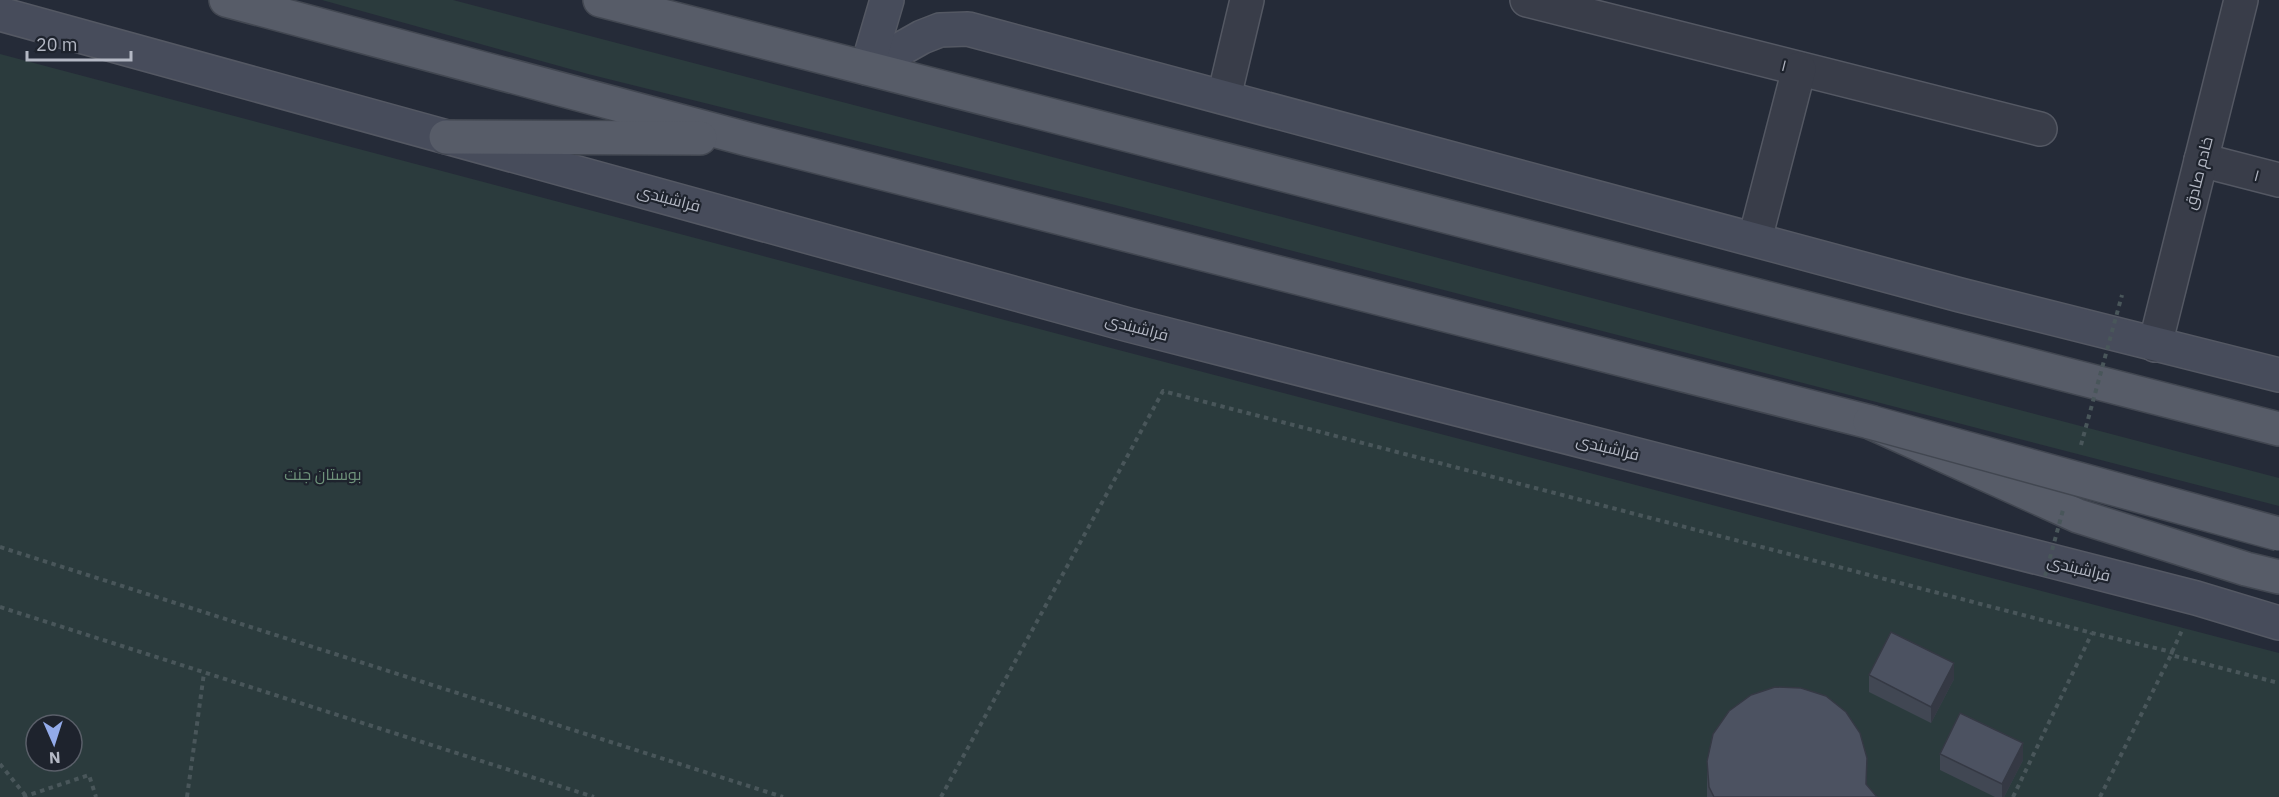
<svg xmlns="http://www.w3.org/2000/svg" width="2279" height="797" viewBox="0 0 2279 797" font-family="'IBM Plex Sans',Cairo,sans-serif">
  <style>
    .green { fill: #2b3b3d; fill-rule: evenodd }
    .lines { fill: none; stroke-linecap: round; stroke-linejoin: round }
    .minor-casing { stroke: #545863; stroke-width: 36 }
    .tertiary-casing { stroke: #545863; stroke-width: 36 }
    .secondary-casing { stroke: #545863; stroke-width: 36 }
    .primary-casing { stroke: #424751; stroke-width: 36 }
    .path { stroke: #49565a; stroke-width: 4; stroke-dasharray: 4.5 4.5; stroke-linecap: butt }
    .minor { stroke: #393d49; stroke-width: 33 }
    .tertiary { stroke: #393d49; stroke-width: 33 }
    .secondary { stroke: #474c5b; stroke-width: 33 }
    .primary { stroke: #575c68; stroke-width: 33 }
    .primary-bridge-casing { stroke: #424751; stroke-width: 36; stroke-linecap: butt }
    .path-bridge { stroke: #49565a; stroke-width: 4; stroke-dasharray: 4.5 4.5; stroke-linecap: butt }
    .primary-bridge { stroke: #575c68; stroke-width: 33 }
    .wall { fill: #414753 }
    .shaded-wall { fill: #353944 }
    .building { fill: #4c5261; stroke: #353944; stroke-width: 1.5 }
    .labels { text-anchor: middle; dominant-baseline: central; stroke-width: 4.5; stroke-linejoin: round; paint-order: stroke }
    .street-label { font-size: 16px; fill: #b4b8c4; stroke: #1e232d }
    .park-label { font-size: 16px; fill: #6e927a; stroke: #1e232d }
  </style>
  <rect width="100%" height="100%" fill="#252b38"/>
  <g class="green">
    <polygon points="322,0 453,0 2279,478 2279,506 1115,205 588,74"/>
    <path d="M0,54L1111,348L2279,653V797H0ZM36,725H72V761H36Z"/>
  </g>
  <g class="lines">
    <defs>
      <g id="minor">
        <polyline points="1527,0 2040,129"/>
        <polyline points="1224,97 1247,0"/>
        <polyline points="2201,160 2279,180"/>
        <polyline points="1755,239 1799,69"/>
      </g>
      <polyline id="tertiary" points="2155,345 2241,0"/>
      <g id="secondary">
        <polyline points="0,14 1129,325 2196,598 2279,623"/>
        <polyline points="867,68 922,37 940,30 968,29 1960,295 2279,375"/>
        <polyline points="867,68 887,0"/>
      </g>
      <g id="primary">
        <polyline points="226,0 747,139 1870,422 2078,516 2246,569 2279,577"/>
        <polyline points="600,0 2279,429"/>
        <polyline points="446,137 700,138"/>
      </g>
    </defs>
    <use href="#minor" class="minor-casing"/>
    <use href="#tertiary" class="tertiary-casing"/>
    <use href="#secondary" class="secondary-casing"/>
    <use href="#primary" class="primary-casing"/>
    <g class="path">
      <polyline points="0,547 783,797"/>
      <polyline points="0,607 594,797"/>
      <polyline points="2172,652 2183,628"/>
      <polyline points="0,764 26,796"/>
      <polyline points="23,797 89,775 96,797"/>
      <polyline points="187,797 204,673"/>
      <polyline points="941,797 1163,391 2092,633 2172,652 2171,655 2279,683"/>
      <polyline points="2013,797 2092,633"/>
      <polyline points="2100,797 2171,655"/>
    </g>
    <use href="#minor" class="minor"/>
    <use href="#tertiary" class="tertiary"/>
    <use href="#secondary" class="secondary"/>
    <use href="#primary" class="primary"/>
    <defs>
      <polyline id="primary-bridge" points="1870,422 2279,534"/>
    </defs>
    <use href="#primary-bridge" class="primary-bridge-casing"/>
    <g class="path-bridge">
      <polyline points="2081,445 2122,295"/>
      <polyline points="2045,576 2063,510"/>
    </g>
    <use href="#primary-bridge" class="primary-bridge"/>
  </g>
  <g class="wall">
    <polygon points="1869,675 1954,679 1931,723 1869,692"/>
    <polygon points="1940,754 2023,760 2004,797 1995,797 1940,770"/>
    <polygon points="1707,761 1867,786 1877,797 1707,797"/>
  </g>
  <g class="shaded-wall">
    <polygon points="1954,663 1954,679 1931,723 1931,707"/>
    <polygon points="2023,743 2023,760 2004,797 2002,797 2002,784"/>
    <polygon points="1867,758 1867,786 1866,784"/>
  </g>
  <g class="building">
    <polygon points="1891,632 1954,663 1931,707 1869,675"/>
    <polygon points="1775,687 1801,688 1826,696 1846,712 1860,733 1867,758 1866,784 1877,797 1714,797 1709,787 1707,761 1713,734 1729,711 1751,695"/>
    <polygon points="1960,713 2023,743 2002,784 1940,754"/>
  </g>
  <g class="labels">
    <g class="street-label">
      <text transform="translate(1784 65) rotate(14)">۱</text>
      <text transform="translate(2198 173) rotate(-76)">خادم صادق</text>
      <text transform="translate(2257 175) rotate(15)">۱</text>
      <text transform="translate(669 198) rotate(15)">فراشبندی</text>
      <text transform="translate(1137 327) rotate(15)">فراشبندی</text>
      <text transform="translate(1608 447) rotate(14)">فراشبندی</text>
      <text transform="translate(2079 568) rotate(14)">فراشبندی</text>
    </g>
    <g class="park-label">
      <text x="323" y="474">بوستان جنت</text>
    </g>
  </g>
  <g transform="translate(54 743) rotate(177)"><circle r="28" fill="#1e232d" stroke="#5a5f69" stroke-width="1.5"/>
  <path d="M0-4.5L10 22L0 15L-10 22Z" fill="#93abea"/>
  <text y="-9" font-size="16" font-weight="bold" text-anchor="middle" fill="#b4b8c4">N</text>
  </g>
  <path d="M27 51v9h104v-9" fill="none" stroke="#b4b8c4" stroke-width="3"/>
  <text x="36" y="51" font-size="18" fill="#b4b8c4" stroke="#1e232d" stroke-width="4.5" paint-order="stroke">20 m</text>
</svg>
